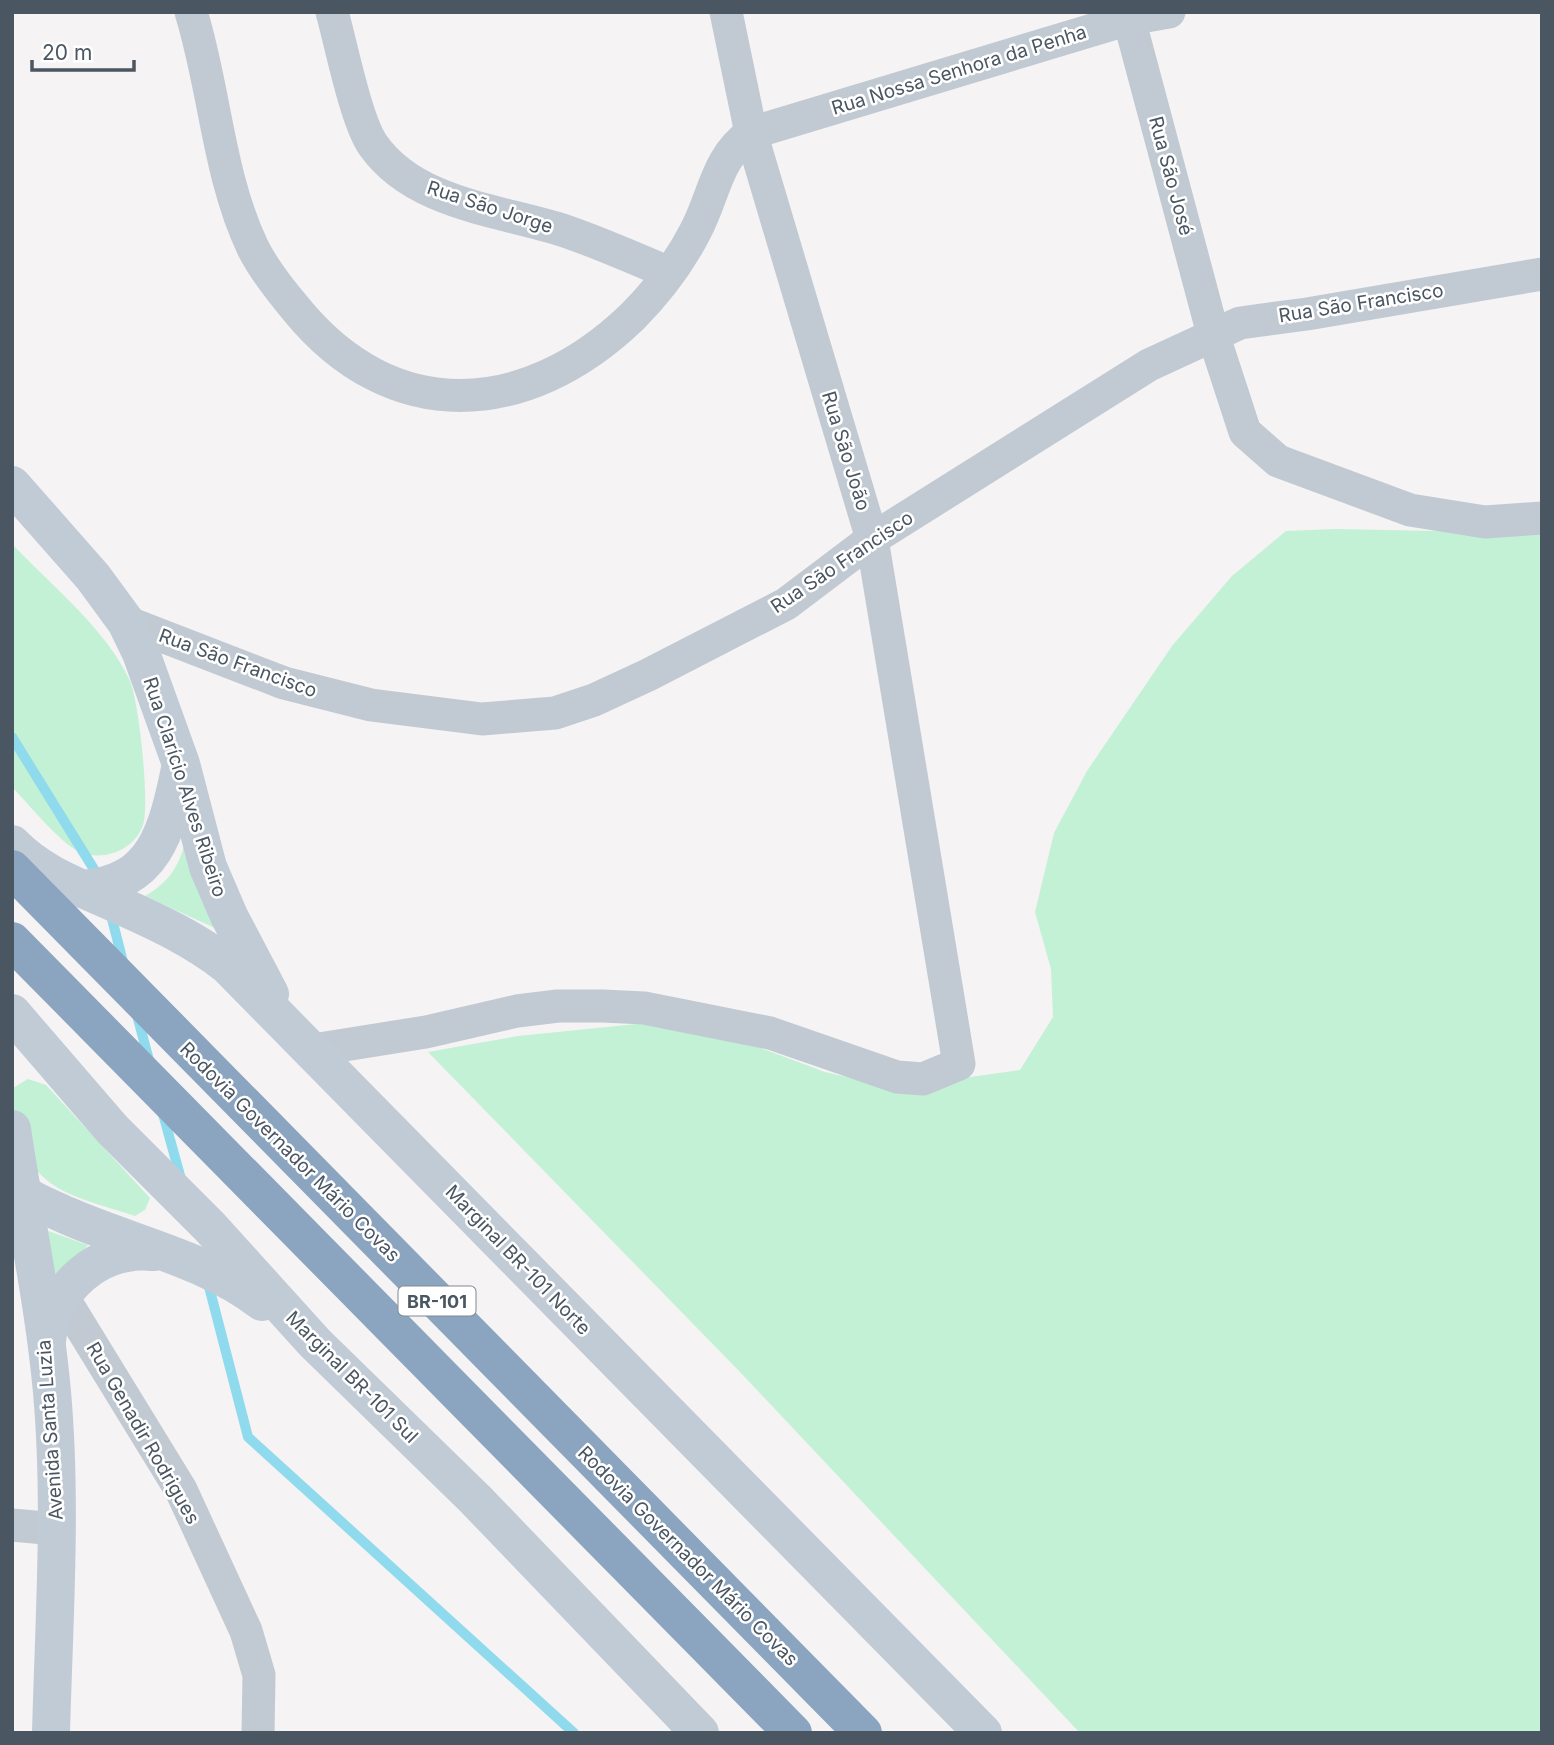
<svg xmlns="http://www.w3.org/2000/svg" width="1554" height="1745" viewBox="0 0 1554 1745" font-family="Inter,sans-serif">
  <style>
    .green { fill: #c3f1d5 }
    .lines { fill: none; stroke-linecap: round; stroke-linejoin: round }
    .stream { stroke: #90daee; stroke-width: 10 }
    .street { stroke: #c1cad2; stroke-width: 33 }
    .secondary { stroke: #c1cbd6; stroke-width: 38 }
    .highway { stroke: #8ba5c1; stroke-width: 38 }
    .labels { text-anchor: middle; dominant-baseline: central; stroke-width: 5; stroke-linejoin: round; paint-order: stroke }
    .shield { fill: #fff; stroke: #808990; stroke-width: 2 }
    .shield-label { font-size: 18px; font-weight: bold; fill: #4a5661 }
    .street-label { font-size: 19px; fill: #4a5661; stroke: #fff }
  </style>
  <rect width="100%" height="100%" fill="#f5f3f3"/>
  <g class="green">
    <polygon points="1335,529 1542,533 1542,1733 1080,1733 740,1372 428,1052 518,1036 656,1022 729,1036 825,1072 894,1088 1020,1070 1053,1017 1051,969 1035,912 1054,833 1087,771 1172,646 1232,576 1286,531"/>
    <path d="M12,544C51,585 107,630 130,681C139,702 150,805 143,825C135,849 106,861 82,853C61,845 29,804 12,787Z"/>
    <path d="M185,842L217,929L145,896C168,883 179,867 185,842Z"/>
    <path d="M28,1079L46,1085L150,1198L145,1210L135,1216C82,1198 33,1193 18,1132C14,1117 11,1103 13,1088Z"/>
    <polygon points="37,1227 88,1245 55,1285"/>
  </g>
  <g class="lines">
    <g class="stream">
      <polyline points="12,737 100,879"/>
      <polyline points="110,911 124,966"/>
      <polyline points="137,1015 150,1064"/>
      <polyline points="163,1114 181,1179"/>
      <polyline points="207,1279 248,1437 574,1733"/>
    </g>
    <g class="street">
      <path d="M191,12C215,89 218,175 253,248C264,270 280,290 296,309C392,427 526,419 632,317C656,293 679,263 695,232C715,195 715,159 751,133L1129,19L1169,12"/>
      <path d="M332,12C341,44 356,121 373,145C415,205 501,210 565,231C600,243 634,258 669,273"/>
      <polyline points="1129,19 1213,334 1245,432 1278,461 1410,510 1485,522 1542,518"/>
      <polyline points="126,622 284,683 371,705 482,719 555,713 594,700 648,675 786,604 872,539 1149,365 1240,323 1307,314 1542,274"/>
      <polyline points="313,1050 426,1032 517,1011 558,1006 603,1006 644,1008 770,1033 897,1077 923,1079 959,1064 872,539 751,133 726,12"/>
      <polyline points="62,1296 181,1490 246,1631 259,1675 258,1733"/>
      <polyline points="12,1525 56,1529"/>
    </g>
    <g class="secondary">
      <polyline points="12,485 93,577 126,622 141,653 181,764 208,867 229,916 270,994"/>
      <path d="M12,844C42,875 80,887 119,905C157,922 194,939 227,965L983,1733"/>
      <path d="M82,889C155,884 167,831 180,769"/>
      <polyline points="12,1013 112,1129 210,1227 315,1343 476,1500 700,1733"/>
      <path d="M12,1129C25,1217 44,1304 52,1392C62,1505 54,1620 51,1733"/>
      <path d="M12,1184C27,1200 49,1207 68,1216C132,1244 206,1259 262,1302"/>
      <path d="M47,1340C53,1287 99,1247 153,1252"/>
    </g>
    <g class="highway">
      <polyline points="12,869 863,1733"/>
      <polyline points="12,941 793,1733"/>
    </g>
  </g>
  <g class="labels">
    <rect class="shield" x="398.5" y="1286.5" width="77" height="29" rx="5"/>
    <g class="shield-label">
      <text x="437" y="1301">BR-101</text>
    </g>
    <g class="street-label">
      <text transform="translate(959 70) rotate(-17)">Rua Nossa Senhora da Penha</text>
      <text transform="translate(1171 176) rotate(75)">Rua São José</text>
      <text transform="translate(490 207) rotate(18)">Rua São Jorge</text>
      <text transform="translate(1361 303) rotate(-9)">Rua São Francisco</text>
      <text transform="translate(846 451) rotate(73)">Rua São João</text>
      <text transform="translate(842 562) rotate(-34)">Rua São Francisco</text>
      <text transform="translate(238 663) rotate(20)">Rua São Francisco</text>
      <text transform="translate(185 787) rotate(72)">Rua Clarício Alves Ribeiro</text>
      <text transform="translate(290 1152) rotate(45)">Rodovia Governador Mário Covas</text>
      <text transform="translate(518 1260) rotate(46)">Marginal BR-101 Norte</text>
      <text transform="translate(352 1377) rotate(45)">Marginal BR-101 Sul</text>
      <text transform="translate(50 1430) rotate(-94)">Avenida Santa Luzia</text>
      <text transform="translate(143 1433) rotate(60)">Rua Genadir Rodrigues</text>
      <text transform="translate(688 1556) rotate(45)">Rodovia Governador Mário Covas</text>
    </g>
  </g>
  <rect width="1554" height="1745" fill="none" stroke="#4a5661" stroke-width="28"/>
  <path d="M32 60v10h102v-10" fill="none" stroke="#4a5661" stroke-width="3.5"/>
  <text x="42" y="60" font-size="21" fill="#4a5661" stroke="#ffffff" stroke-width="5" paint-order="stroke">20 m</text>
</svg>
